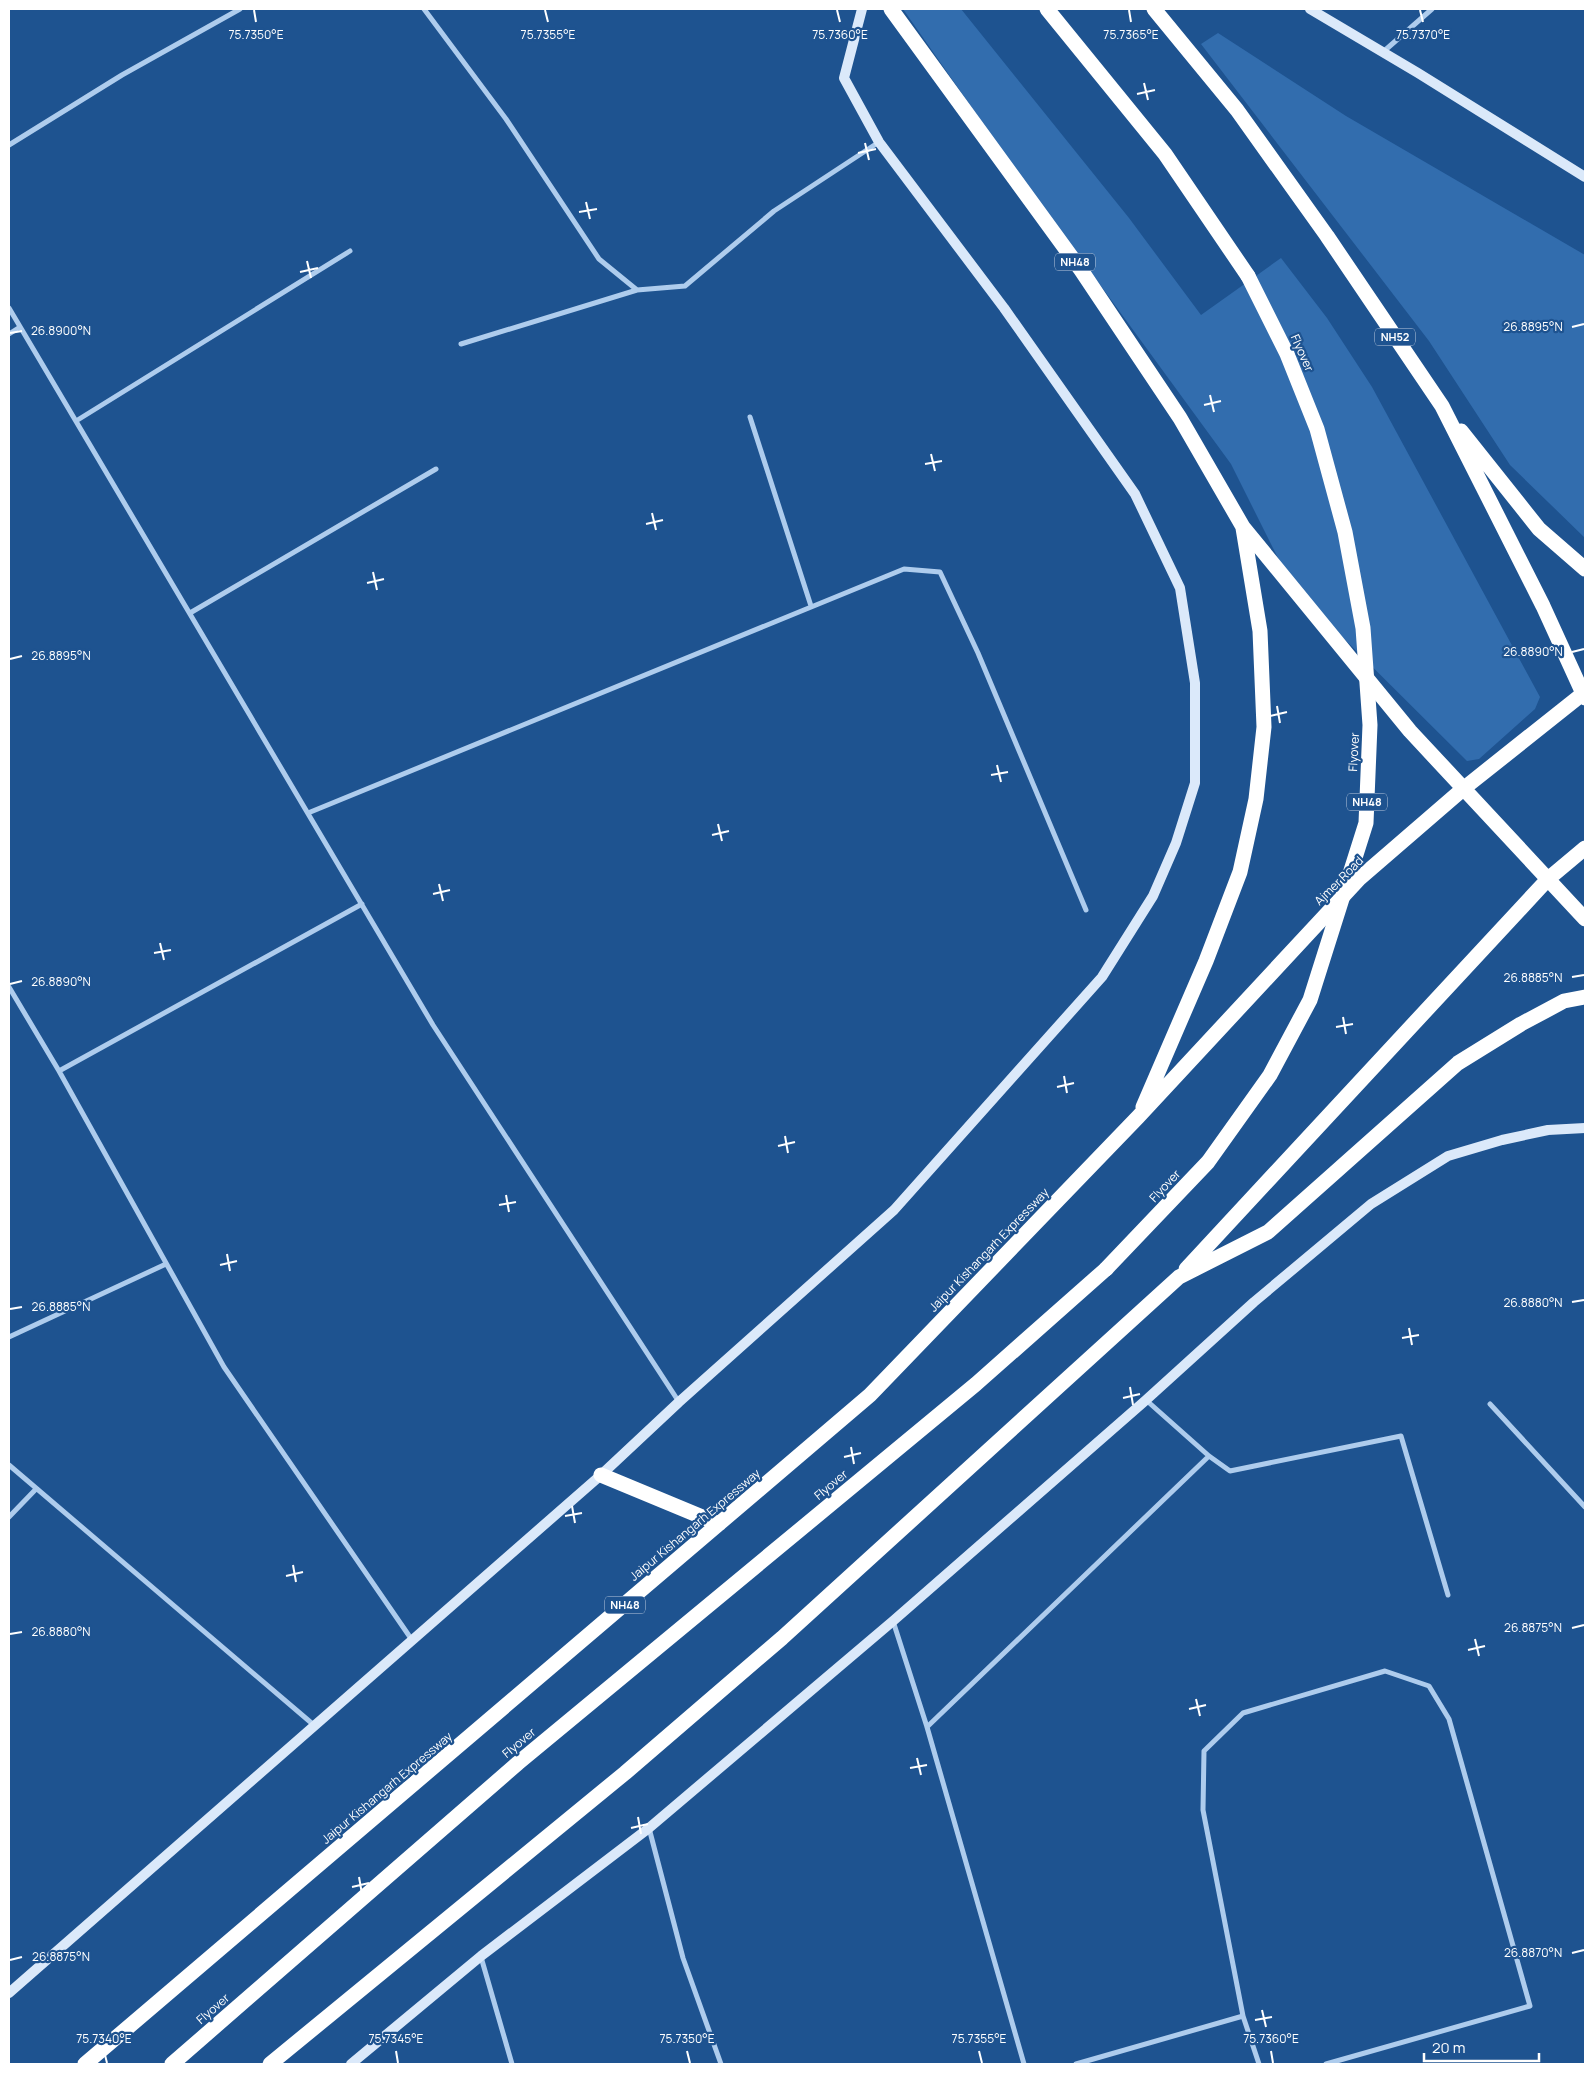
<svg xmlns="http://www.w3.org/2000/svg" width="1594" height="2073" font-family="Manrope,sans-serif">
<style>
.green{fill:#326dae}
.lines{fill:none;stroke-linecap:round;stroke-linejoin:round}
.street{stroke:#aecced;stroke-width:5}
.secondary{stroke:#dbe9fa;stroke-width:10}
.highway{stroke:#fff;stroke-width:15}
.highway-bridge{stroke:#fff;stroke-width:15}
.ticks{fill:none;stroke:#fff;stroke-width:2}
.labels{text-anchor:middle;stroke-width:4.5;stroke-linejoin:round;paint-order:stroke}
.shield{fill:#1e5390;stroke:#bccbde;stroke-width:1}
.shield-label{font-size:11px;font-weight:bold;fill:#fff}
.street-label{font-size:12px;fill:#fff;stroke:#1e5390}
.ticks-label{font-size:12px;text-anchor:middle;fill:#fff;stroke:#1e5390;stroke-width:4.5;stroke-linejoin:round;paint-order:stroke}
</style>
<rect width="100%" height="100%" fill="#1e5390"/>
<!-- green -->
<path class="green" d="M903,9h58l168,209 72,97 80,-57 46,60 45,69 168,310 -5,12 -56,50 -12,2 -174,-173 -62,-124 -233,-319z
M1218,33l128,83 239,139v283l-75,-73 -81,-124 -228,-297z"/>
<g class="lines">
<!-- street -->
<path class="street" d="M424,9l82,110 93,140 38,31 48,-4 89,-75 105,-69
M1383,52l49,-43
M9,145l113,-70 118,-66
M9,308l424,717 246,377
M9,334l11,-7
M461,344l176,-54
M750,417l61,189
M76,421l274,-170
M190,613l246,-144
M308,813l596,-244 36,3 38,81 108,257
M9,987l50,84 165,296 188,273
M59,1071l303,-167
M9,1337l157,-73
M1146,1400l63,56 21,15 171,-35 47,159
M1490,1404l95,103
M9,1465l306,261
M9,1517l27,-28
M893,1621l34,106 97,337
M927,1727l282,-271
M649,1828l34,130 38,106
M481,1957l31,107
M1076,2064l167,-48
M1259,2064l-16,-48 -40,-206 1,-59 39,-38 142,-42 44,15 20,33 81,287 -204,58"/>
<!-- secondary -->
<path class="secondary" d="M1310,9l108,64 167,104
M9,1993l592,-518 78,-73 215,-192 208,-233 51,-81 23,-53 19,-60v-100l-15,-95 -45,-94 -131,-186 -125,-166 -35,-64 18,-69
M351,2064l130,-108 168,-128 244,-207 253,-221 108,-98 117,-98 77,-48 54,-16 46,-10 37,-2"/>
<!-- highway -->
<path class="highway" d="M891,9l190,261 99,148 63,109 167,204 175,188
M1047,9l118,145 83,122
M1154,9l83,101 90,126 115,170 101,200 42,92
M1461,431l78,98 46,40
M1143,1107l63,-146 34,-89 16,-73 8,-72 -4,-96 -17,-103
M1186,1269l362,-390 37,-31
M601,1475l118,49
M85,2064l785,-669 268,-278 222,-239 103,-89 122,-97
M172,2064l346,-301 458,-379 130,-115
M270,2064l355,-291 157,-135 397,-361 89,-45 190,-169 63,-39 43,-23 21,-4"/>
<!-- highway-bridge -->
<path class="highway-bridge" d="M1106,1269l102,-107 62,-87 40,-75 56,-177 4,-98 -7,-97 -18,-96 -28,-103 -30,-75 -39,-78"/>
</g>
<!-- ticks -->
<path class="ticks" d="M254,10l2,12M545,10l3,12M837,10l3,12M1129,10l2,12M1420,10l3,12M1144,83l4,17M1137,94l18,-4M865,143l4,17M858,153l18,-4M586,202l4,17M579,212l18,-3M307,261l4,17M300,272l18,-4M1572,327l12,-3M10,333l12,-2M1210,395l4,17M1204,405l17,-4M931,454l4,17M925,464l17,-3M652,513l4,17M646,524l17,-4M373,572l4,18M367,583l17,-4M1572,652l12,-3M10,659l12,-3M1277,706l3,17M1270,716l17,-4M997,765l4,17M991,775l17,-3M718,824l4,17M712,835l17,-4M439,884l4,17M433,894l17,-4M160,943l4,17M154,953l17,-3M1572,977l12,-2M10,984l12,-3M1343,1017l3,17M1336,1027l17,-3M1064,1076l3,17M1057,1087l17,-4M785,1136l3,17M778,1146l17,-4M506,1195l3,17M499,1205l17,-3M227,1254l3,17M220,1265l17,-4M1572,1302l12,-2M10,1309l12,-2M1409,1328l3,17M1402,1338l17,-3M1130,1387l3,18M1123,1398l17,-4M851,1447l3,17M844,1457l17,-4M572,1506l3,17M565,1516l17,-3M293,1565l3,17M286,1576l17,-4M1572,1628l12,-3M10,1634l12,-2M1475,1639l4,17M1468,1650l17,-4M1196,1699l4,17M1189,1709l17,-4M917,1758l4,17M910,1768l17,-3M638,1817l3,17M631,1828l17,-4M359,1877l3,17M352,1887l17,-4M1572,1953l12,-3M10,1960l12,-3M1262,2010l4,17M1255,2020l17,-3M104,2051l3,12M396,2051l2,12M687,2051l3,12M979,2051l3,12M1271,2051l2,12"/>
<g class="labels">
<!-- shield labels -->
<g class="shield">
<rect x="1055" y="253.5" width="40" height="17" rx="4"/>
<rect x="1375" y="328.5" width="40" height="17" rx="4"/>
<rect x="1347" y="793.5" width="40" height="17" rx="4"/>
<rect x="605" y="1596.5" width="40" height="17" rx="4"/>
</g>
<g class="shield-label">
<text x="1075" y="266">NH48</text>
<text x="1395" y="341">NH52</text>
<text x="1367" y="806">NH48</text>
<text x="625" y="1609">NH48</text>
</g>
<!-- street labels -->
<g class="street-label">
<text transform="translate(1302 353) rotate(66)" y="4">Flyover</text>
<text transform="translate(1354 752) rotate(-87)" y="4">Flyover</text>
<text transform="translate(1339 881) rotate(-45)" y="4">Ajmer Road</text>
<text transform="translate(1165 1186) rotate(-47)" y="4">Flyover</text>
<text transform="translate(989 1250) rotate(-46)" y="4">Jaipur Kishangarh Expressway</text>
<text transform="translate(831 1485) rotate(-40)" y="4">Flyover</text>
<text transform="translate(695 1525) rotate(-40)" y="4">Jaipur Kishangarh Expressway</text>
<text transform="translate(519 1743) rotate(-40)" y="4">Flyover</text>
<text transform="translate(387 1788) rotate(-40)" y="4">Jaipur Kishangarh Expressway</text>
<text transform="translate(213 2009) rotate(-41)" y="4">Flyover</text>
</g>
</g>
<g class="ticks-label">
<text x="256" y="39">75.7350°E</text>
<text x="548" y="39">75.7355°E</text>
<text x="840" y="39">75.7360°E</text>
<text x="1131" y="39">75.7365°E</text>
<text x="1423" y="39">75.7370°E</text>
<text x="1533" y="331">26.8895°N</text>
<text x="61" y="335">26.8900°N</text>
<text x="1533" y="656">26.8890°N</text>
<text x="61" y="660">26.8895°N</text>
<text x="1533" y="982">26.8885°N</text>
<text x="61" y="986">26.8890°N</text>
<text x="1533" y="1307">26.8880°N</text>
<text x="61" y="1311">26.8885°N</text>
<text x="1533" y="1632">26.8875°N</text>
<text x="61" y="1636">26.8880°N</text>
<text x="1533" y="1957">26.8870°N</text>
<text x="61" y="1961">26.8875°N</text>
<text x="104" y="2043">75.7340°E</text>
<text x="396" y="2043">75.7345°E</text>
<text x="687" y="2043">75.7350°E</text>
<text x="979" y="2043">75.7355°E</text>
<text x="1271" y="2043">75.7360°E</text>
</g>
<!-- border -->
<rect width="1594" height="2073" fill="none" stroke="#ffffff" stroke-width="20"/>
<!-- scale -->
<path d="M1424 2053v8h115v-8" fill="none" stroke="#ffffff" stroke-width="2.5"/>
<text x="1432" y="2053" font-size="15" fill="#ffffff" stroke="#1e5390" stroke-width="4" paint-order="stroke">20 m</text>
</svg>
